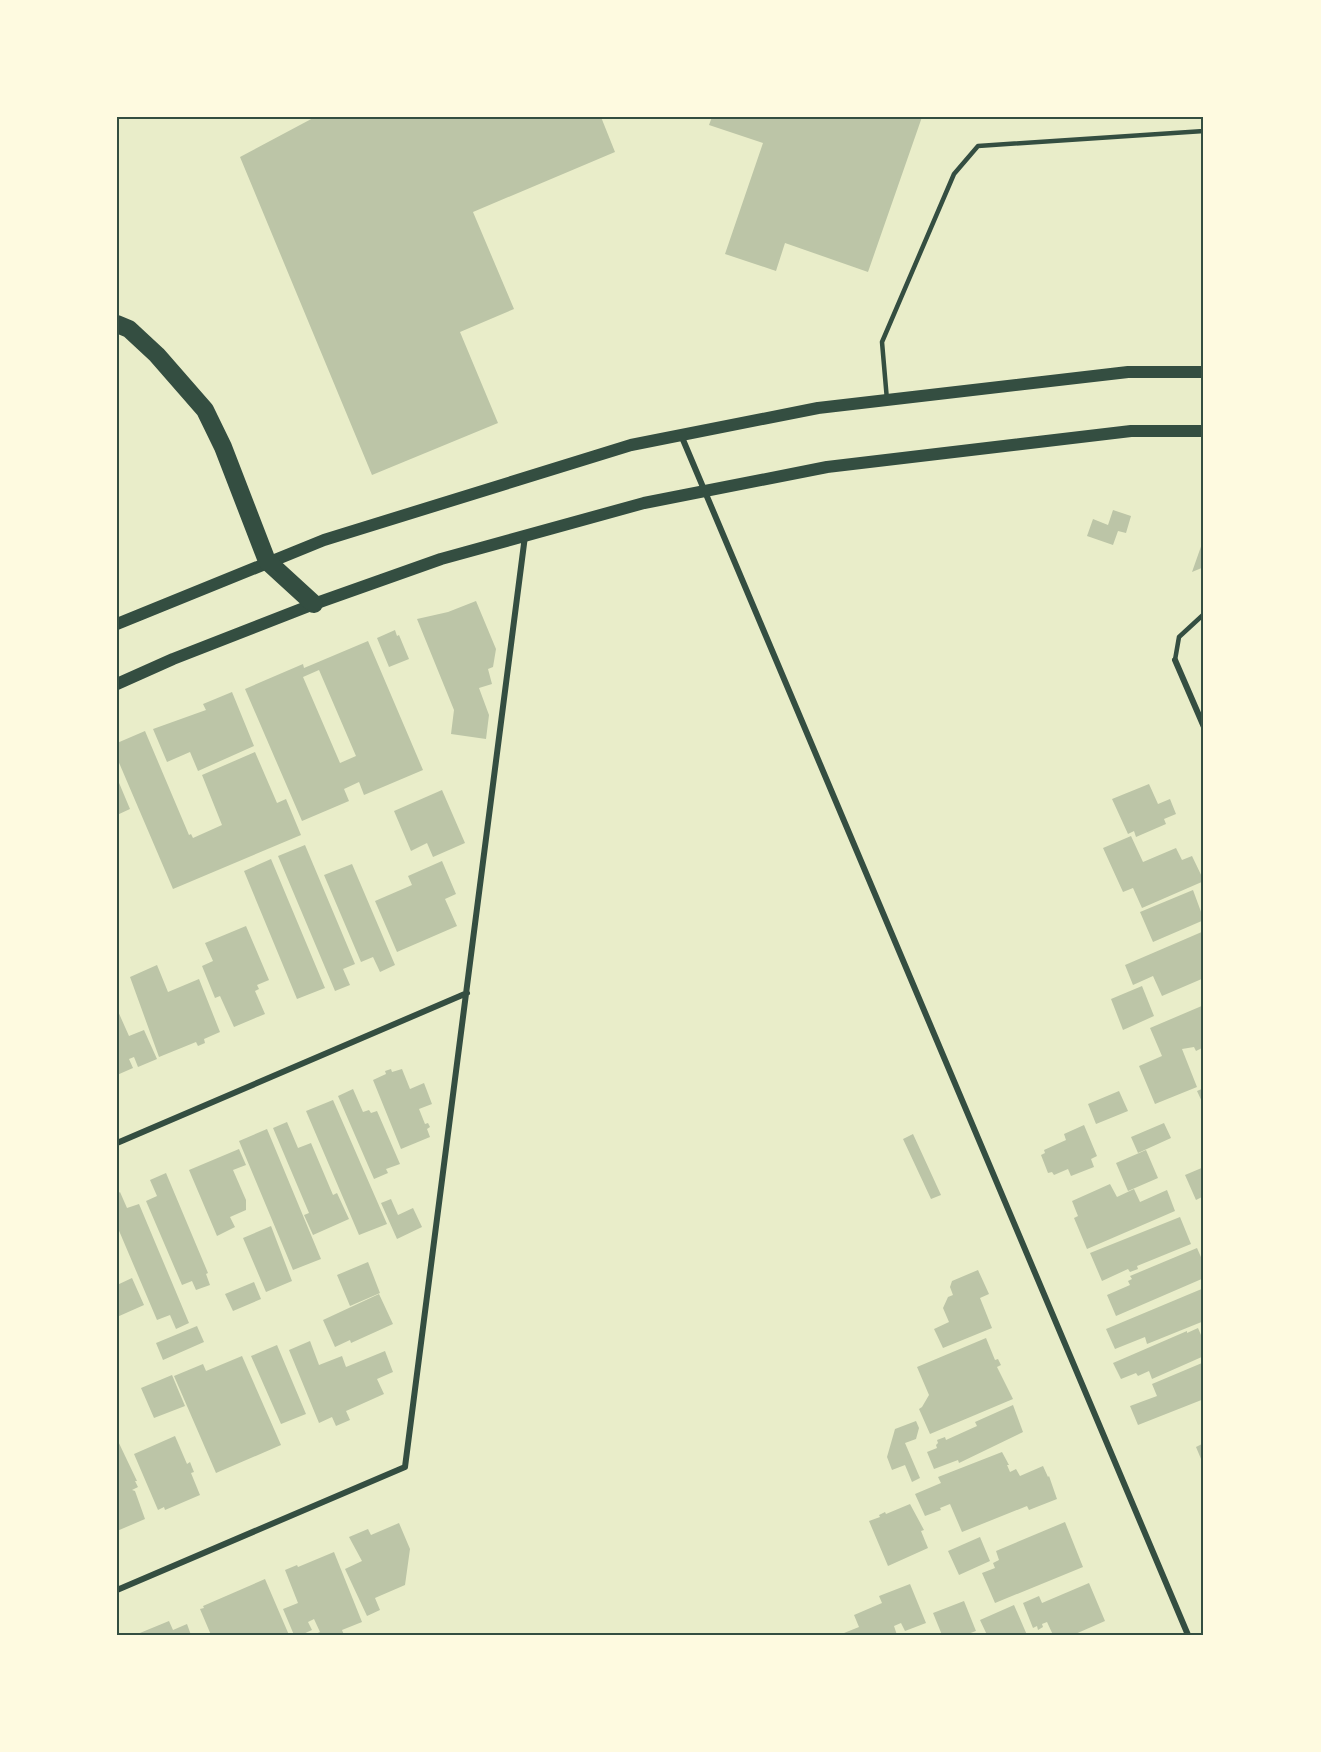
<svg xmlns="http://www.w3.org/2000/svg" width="1321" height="1752" font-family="'Public Sans',sans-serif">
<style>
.building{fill:#bcc5a7;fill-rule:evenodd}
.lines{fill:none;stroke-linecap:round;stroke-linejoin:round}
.service{stroke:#344e41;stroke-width:4.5}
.minor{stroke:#344e41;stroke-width:6}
.secondary{stroke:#344e41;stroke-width:12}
.motorway{stroke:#344e41;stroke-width:18}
.neatline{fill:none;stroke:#344e41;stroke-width:2}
</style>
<rect width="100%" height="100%" fill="#e9edc9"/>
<!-- building -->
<path class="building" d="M315,117h286l14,35 -142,60 41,97 -54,23 38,91 -126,52 -132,-318z
M712,117h210l-54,155 -83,-29 -9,28 -51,-17 38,-111 -54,-18z
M1113,510l18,6 -5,17 -8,-2 -5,14 -26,-9 6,-17 15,6z
M1204,538v29l-12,5z
M476,601l20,48 -3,18 -5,2 4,15 -13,4 10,27 -3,24 -35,-5 3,-24 -37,-91 31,-7z
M395,630l2,6 2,-1 10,24 -20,8 -12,-29z
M368,641l55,129 -59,25 -5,-13 -15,7 5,12 -47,20 -57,-132 58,-25 1,4zM319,670l37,86 -16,7 -37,-86z
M232,692l22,54 -56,25 -8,-19 -23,10 -14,-33 53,-19 -3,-6z
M145,731l44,104 2,-1 2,4 29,-13 -20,-50 53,-23 22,51 9,-4 15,36 -128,54 -56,-131v-15z
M117,778l13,31 -13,6z
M1149,784l9,20 12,-5 6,15 -12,5 2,5 -30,13 -2,-6 -6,3 -16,-35z
M442,790l23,53 -32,14 -6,-14 -16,8 -17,-40z
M1131,836l12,26 33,-14 6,12 10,-4 12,25 -62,27 -9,-20 -10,4 -20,-44z
M305,845l50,119 -12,5 7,16 -15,6 -57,-135z
M271,859l54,129 -28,11 -53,-128z
M442,861l14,33 -11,5 12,27 -60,26 -22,-51 37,-16 -4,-9z
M352,864l43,101 -15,7 -7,-15 -12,5 -37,-87z
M1193,890l11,30 -51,22 -13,-30z
M246,926l23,54 -12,5 2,4 -4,2 10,23 -31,13 -14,-31 -5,2 -13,-32 11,-5 -8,-18z
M1204,931v47l-42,18 -9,-20 -20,9 -8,-20z
M157,965l11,27 31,-13 21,53 -16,7 1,4 -7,3 -2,-4 -37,15 -29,-80z
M1142,986l12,30 -31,14 -12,-31z
M1204,1005v42l-8,4 -2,-4 -12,2 15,38 -42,17 -16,-38 23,-10 -12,-28z
M117,1009l12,27 15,-6 13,29 -19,8 -4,-10 -5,2 4,9 -16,7z
M391,1069l1,3 10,-3 8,20 14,-6 8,21 -13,5 6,15 3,-1 2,4 -3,2 3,8 -29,12 -28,-69 13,-6 -1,-3z
M1204,1088v18l-7,-15z
M353,1089l10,23 6,-2 2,3 6,-2 23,53 -14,5 2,4 -14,6 -36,-83z
M1119,1091l9,20 -32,13 -8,-20z
M333,1100l54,124 -28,11 -53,-124z
M287,1122l11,26 13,-5 22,52 4,-2 12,26 -36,16 -9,-20 5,-2 -36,-85z
M1164,1123l7,15 -33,15 -7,-16z
M1084,1125l13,31 -6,3 3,8 -23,9 -3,-7 -14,6 -2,-3 -4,1 -7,-18 4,-2 -1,-3 22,-10 -2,-6z
M267,1129l54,130 -28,11 -54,-129z
M913,1134l28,61 -10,4 -28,-60z
M239,1149l7,16 -13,5 13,30v10l-16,7 5,10 -18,9 -28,-66z
M1146,1150l12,28 -30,13 -12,-28z
M1204,1167v29l-8,4 -11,-25z
M166,1173l42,100 -2,1 4,11 -14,5 -4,-9 -10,4 -36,-84 11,-5 -7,-16z
M1110,1184l7,13 17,-8 6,13 27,-12 8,21 -88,38 -13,-31 4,-2 -6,-15z
M120,1192l7,16 12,-4 50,119 -13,6 -6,-14 -13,5 -40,-94v-32z
M391,1199l7,16 15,-7 9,19 -25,12 -16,-36z
M1180,1217l11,27 -54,22 1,3 -8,3 -2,-3 -26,12 -12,-28z
M271,1226l21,55 -26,11 -23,-54z
M1197,1248l7,16v14l-88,38 -9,-21 23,-10 -2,-4 4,-2 -2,-3z
M368,1262l12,31 -30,13 -13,-31z
M978,1270l11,24 -9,4 12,30 -49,20 -9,-19 15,-7 -6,-14 5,-11 5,-2 -3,-8 2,-6z
M132,1278l12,27 -27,12v-32z
M254,1282l7,17 -28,12 -8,-17z
M1204,1288v33l-57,23 -2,-7 -30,12 -9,-20z
M379,1294l14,30 -42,19 -1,-3 -15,7 -12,-27z
M197,1326l7,16 -41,18 -7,-17z
M1198,1328l6,14v14l-52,23 -3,-8 -11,5 -2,-3 -15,6 -8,-16 74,-32v2z
M986,1338l9,22 3,-1 3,6 -4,2 16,32 -83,35 -11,-25 3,-2 7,-12 -12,-28z
M310,1341l9,24 23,-9 4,11 39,-16 8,21 -16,7 7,15 -38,17 4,9 -14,6 -4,-9 -13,6 -30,-73z
M277,1345l29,69 -25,10 -30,-68z
M242,1356l39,89 -65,28 -42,-97 29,-12 3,7z
M1202,1363l2,2v34l-66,26 -8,-19 27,-10 -5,-12z
M172,1375l13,31 -31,12 -13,-30z
M1013,1405l10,27 -64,31 -1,-3 -24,9 -7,-17 10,-4 -1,-3 2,-2 -1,-3 8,-3 1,3 31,-14 -2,-4z
M916,1421l3,7 -3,11 -11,4 15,35 -8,4 -7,-17 -13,5 -5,-13 8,-28z
M175,1436l12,28 3,-2 4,10 -3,1 9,22 -35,15 -1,-3 -6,3 -24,-56z
M117,1439l20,42h-2l3,6 -6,3 3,1 10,28 -28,12z
M1204,1443v23l-8,-19z
M1002,1452l7,13h-2l3,7 6,-3 4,7 23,-10 5,11 1,-1 8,23 -28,11 -2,-4 -65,26 -12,-28 -10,4 1,2 -16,6 -10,-22 26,-11 -3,-6z
M910,1504l14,26 -3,1 7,17 -40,18 -19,-45 11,-4 -1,-2 6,-3 1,2z
M1065,1522l18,45 -88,36 -13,-30 13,-5 -2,-5 6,-3 -3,-9z
M399,1523l11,26 -5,36 -30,13 5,12 -13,6 -22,-47 17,-8 -13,-24 19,-8 3,6z
M980,1537l10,24 -31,14 -11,-24z
M334,1552l28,70 -20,8 2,5h-31l7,-3 -6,-13 -6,3 4,8 -11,5h-7l-11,-26 15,-6 -13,-33 12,-5 1,2z
M265,1579l24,56h-78l-11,-26 4,-1 -1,-2z
M1089,1583l16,38 -32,14h-20l-6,-13 -5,2 1,3 -5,3 -1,-4 -4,2 -10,-25 16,-7 3,7z
M910,1584l16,39 -21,8 -4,-8 -7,3 3,9h-53v-2l15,-6 -5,-12 28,-12 -3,-7z
M964,1601l12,30 -11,4h-23l-9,-22z
M1014,1605l13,30h-40l-7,-15z
M169,1621l4,9 14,-6 4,11h-56z"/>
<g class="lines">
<!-- service -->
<path class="service" d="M887,400l-5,-58 72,-168 24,-28 226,-15
M1175,660l4,-23 25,-23"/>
<!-- minor -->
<path class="minor" d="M681,435l507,1200
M1175,660l29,67
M117,1143l350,-150
M117,1590l288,-123 120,-931"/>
<!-- secondary -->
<path class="secondary" d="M117,624l207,-84 307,-95 187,-37 310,-36h76
M117,684l56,-25 141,-55 127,-45 203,-56 183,-36 304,-36h73"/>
<!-- motorway -->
<path class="motorway" d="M117,324l12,5 28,26 48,55 18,37 44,114 47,43"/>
</g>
<!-- border -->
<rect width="1321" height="1752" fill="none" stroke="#fefae0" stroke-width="237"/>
<rect x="118" y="118" width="1084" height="1516" class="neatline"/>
</svg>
